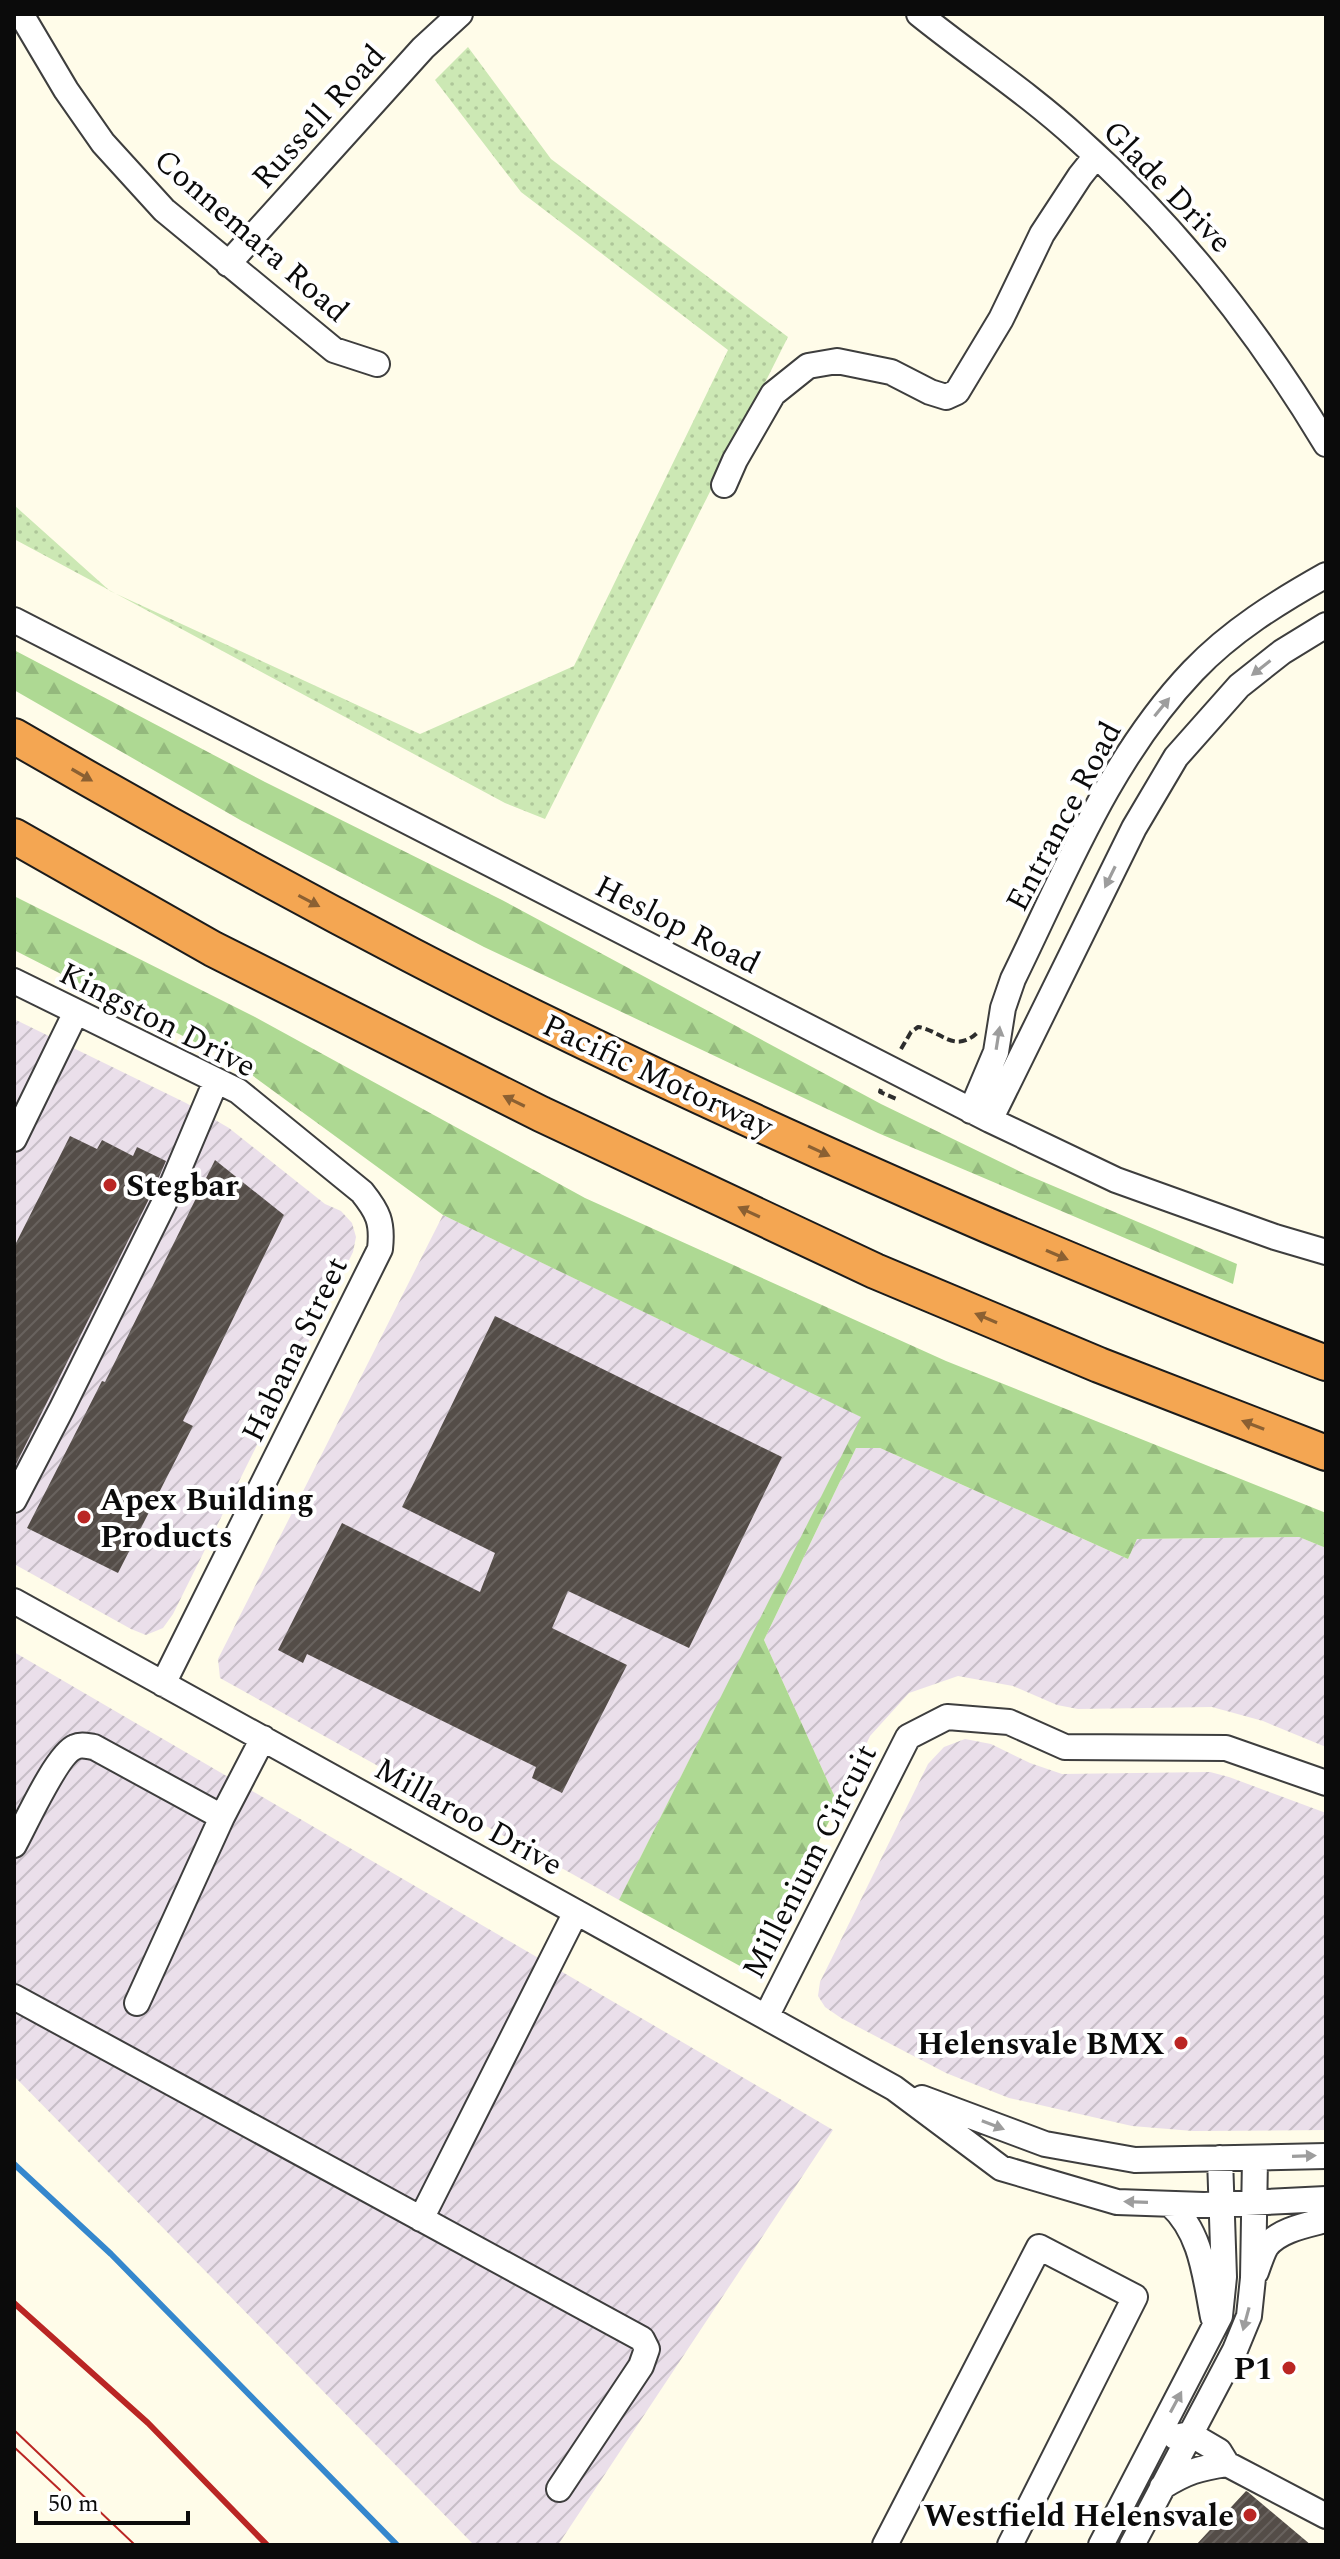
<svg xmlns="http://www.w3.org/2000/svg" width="1340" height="2559" font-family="Spectral,serif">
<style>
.industrial{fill:url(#industrial-furrows)}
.grass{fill:url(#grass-dots)}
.forest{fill:url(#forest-firs)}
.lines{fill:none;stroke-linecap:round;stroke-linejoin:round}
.stream{stroke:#3587cd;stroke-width:6}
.building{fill:url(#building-hatch)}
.minor-casing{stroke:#3e3e3e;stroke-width:28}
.highway-casing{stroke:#1c1c1c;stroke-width:38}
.path{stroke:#2d2d2d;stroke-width:4;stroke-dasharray:8 4;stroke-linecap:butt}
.minor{stroke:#fff;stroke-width:24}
.highway{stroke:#f4a652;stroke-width:34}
.tram{stroke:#ba2624;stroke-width:2}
.rail{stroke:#ba2624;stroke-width:6}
.oneway{fill:#9d9d9d}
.oneway2{fill:#8b6032}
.poi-dot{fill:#ba2624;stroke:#fff;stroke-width:3}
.labels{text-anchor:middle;stroke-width:8;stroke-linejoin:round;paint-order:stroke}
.street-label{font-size:32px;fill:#0b0b0b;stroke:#fff}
.poi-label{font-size:32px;font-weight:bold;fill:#0b0b0b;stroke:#fff;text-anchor:end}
</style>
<defs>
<pattern id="industrial-furrows" width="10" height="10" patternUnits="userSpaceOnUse" patternTransform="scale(2)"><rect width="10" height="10" fill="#eadfea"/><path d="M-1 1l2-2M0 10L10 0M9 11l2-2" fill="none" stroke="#c7bec7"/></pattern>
<pattern id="grass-dots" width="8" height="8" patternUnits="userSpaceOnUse" patternTransform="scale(2)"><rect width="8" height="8" fill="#cce8b4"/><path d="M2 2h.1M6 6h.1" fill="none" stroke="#aec699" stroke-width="1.8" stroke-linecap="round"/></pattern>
<pattern id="forest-firs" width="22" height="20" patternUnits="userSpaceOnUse" patternTransform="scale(2)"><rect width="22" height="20" fill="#aed993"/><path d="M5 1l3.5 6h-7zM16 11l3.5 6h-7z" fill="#94b97d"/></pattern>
<pattern id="building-hatch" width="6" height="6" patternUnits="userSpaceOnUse" patternTransform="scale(2)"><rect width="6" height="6" fill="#544d48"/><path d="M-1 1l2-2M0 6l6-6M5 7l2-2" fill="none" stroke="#68625e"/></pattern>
</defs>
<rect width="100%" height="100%" fill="#fffce9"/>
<!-- industrial -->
<path class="industrial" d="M14,1019l172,84 43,25 96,76 16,7 11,12 4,14 -3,15 -180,362 -10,14 -17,7 -15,-6 -117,-65z
M443,1215l419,202 -243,483 -399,-222 -2,-19z
M856,1448h24l248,111 9,-20 162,-2 27,11v199l-63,-26 -51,-14 -134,2 -21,-4 -44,-19 -55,-10 -49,17 -39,43 -32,68 -74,-164z
M14,1652l819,478 -275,415h-84l-460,-469z
M965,1739l26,5 39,19 32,11 148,-2 19,5 97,36v317l-133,1 -61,-5 -123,-28 -63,-25 -105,-55 -16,-11 -7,-11 2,-14 108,-218 16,-17z"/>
<!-- grass -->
<path class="grass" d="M468,47l83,112 237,178 -243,482 -40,-16 -491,-264v-34l96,86 310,143 154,-68 154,-316 -207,-158 -86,-112z"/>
<!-- forest -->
<path class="forest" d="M14,650l251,132 237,118 379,204 144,70 212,90 -4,20 -355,-151 -394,-186 -242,-126 -228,-131z
M14,896l241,121 330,181 361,163 380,152v35l-27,-11 -162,2 -9,20 -248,-111h-24l-92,192 74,164 -80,156 -18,6 -121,-66 242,-483 -418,-202 -209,-153 -220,-112z"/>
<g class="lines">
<!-- stream -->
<path class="stream" d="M14,2164l97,90 286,291"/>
</g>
<!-- building -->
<path class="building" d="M70,1136l27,13 5,-9 31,16 4,-9 29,14 -14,32 -138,275v-221z
M215,1160l69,55 -101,206 10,5 -75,147 -91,-45 75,-147 3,1z
M495,1316l287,141 -93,191 -121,-57 -16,37 75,37 -65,128 -30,-15 4,-11 -229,-113 -4,9 -25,-13 64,-127 138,69 15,-39 -93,-46z
M1246,2491l2,1 63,53h-115z"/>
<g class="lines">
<defs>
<path id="minor" d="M21,14l45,76 37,53 61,67 170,140 43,14
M919,14c52,42 109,79 158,124 99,88 181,193 249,306
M228,264l195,-216 37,-34
M724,485l11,-25 38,-66 35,-28 29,-5 54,11 39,20 16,5 11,-5 44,-73 41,-85 38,-58 16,-20
M14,620l976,500 126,60 159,57 51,15
M14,981l224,110 124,101c16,20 21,30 18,57l-217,435
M971,1111l25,-59 7,-44 10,-29c52,-106 97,-221 180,-308 38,-40 85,-69 133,-96
M990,1120l144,-292 42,-71 63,-71 43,-34 44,-27
M14,1139l62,-127
M14,1500l48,-92 104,-209 50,-118
M14,1601l880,487 107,80 116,34 87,3 122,-6
M14,1845c11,-20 43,-91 61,-98 6,-3 12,-1 19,0l128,70
M14,1997l628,342 5,10 -6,17 -82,123
M137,2003l85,-186 41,-79
M766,2017l142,-280 39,-20 62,5 56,25 161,1 100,35
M922,2098l123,46 90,16 191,-4
M1170,2204c32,29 35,73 43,113
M421,2219l155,-307
M1256,2272c3,-8 6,-18 10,-25 12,-17 41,-22 60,-27
M1175,2437l15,-3 29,17 8,13 99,52
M1162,2487c24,-15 37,-19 65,-23
M885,2545l154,-298 96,50 -125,248
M1101,2545l119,-229 4,-39 -4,-119
M1132,2545l103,-195 14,-34 4,-38 2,-120"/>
<path id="highway" d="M14,736c131,76 263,149 397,219 188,98 382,186 576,270 113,48 225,95 339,138
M14,836l199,113 328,165 334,157 224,94 227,88"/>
</defs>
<!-- minor casing -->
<use href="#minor" class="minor-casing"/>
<!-- highway casing -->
<use href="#highway" class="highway-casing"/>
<!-- path -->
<path class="path" d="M901,1049l10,-17 7,-5c23,3 36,28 60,5
M881,1089l-1,3 19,8"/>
<!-- minor -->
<use href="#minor" class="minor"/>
<!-- highway -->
<use href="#highway" class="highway"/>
<!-- tram -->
<path class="tram" d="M14,2430l121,115
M14,2447l46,43"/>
<!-- rail -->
<path class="rail" d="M14,2303l134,120 119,122"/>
</g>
<!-- one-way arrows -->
<defs><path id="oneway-solid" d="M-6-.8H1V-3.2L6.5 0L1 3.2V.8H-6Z" transform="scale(2)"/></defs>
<g class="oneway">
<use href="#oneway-solid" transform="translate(1261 668) rotate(142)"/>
<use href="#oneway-solid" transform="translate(1162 707) rotate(-51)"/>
<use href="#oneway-solid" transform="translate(1110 877) rotate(116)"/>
<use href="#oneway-solid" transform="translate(998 1038) rotate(-81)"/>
<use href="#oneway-solid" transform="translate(993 2125) rotate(21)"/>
<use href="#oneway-solid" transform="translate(1304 2156) rotate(-2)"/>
<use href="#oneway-solid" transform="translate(1136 2202) rotate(-178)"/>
<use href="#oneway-solid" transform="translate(1246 2319) rotate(105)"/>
<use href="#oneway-solid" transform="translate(1176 2402) rotate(-62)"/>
</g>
<g class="oneway2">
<use href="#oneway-solid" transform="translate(82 775) rotate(30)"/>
<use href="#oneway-solid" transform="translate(309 901) rotate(28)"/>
<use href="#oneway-solid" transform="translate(514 1101) rotate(-154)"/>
<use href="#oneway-solid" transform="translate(819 1151) rotate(25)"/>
<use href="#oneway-solid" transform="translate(749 1212) rotate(-155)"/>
<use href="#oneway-solid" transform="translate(1057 1255) rotate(23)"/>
<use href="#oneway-solid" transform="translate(986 1318) rotate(-157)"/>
<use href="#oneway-solid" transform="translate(1253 1425) rotate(-159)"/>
</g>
<!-- markers -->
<g class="poi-dot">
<circle cx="110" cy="1185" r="8"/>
<circle cx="84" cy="1517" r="8"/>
<circle cx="1181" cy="2043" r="8"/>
<circle cx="1289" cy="2368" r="8"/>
<circle cx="1250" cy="2515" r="8"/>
</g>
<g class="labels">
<!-- street labels -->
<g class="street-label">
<text transform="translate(318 116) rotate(-48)" y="11">Russell Road</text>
<text transform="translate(1168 186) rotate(46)" y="11">Glade Drive</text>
<text transform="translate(252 235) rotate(41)" y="11">Connemara Road</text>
<text transform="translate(1063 816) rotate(-62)" y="11">Entrance Road</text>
<text transform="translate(678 924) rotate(27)" y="11">Heslop Road</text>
<text transform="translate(158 1019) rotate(27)" y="11">Kingston Drive</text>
<text transform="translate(658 1075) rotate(25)" y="11">Pacific Motorway</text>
<text transform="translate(294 1349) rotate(-64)" y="11">Habana Street</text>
<text transform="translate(469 1816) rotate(29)" y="11">Millaroo Drive</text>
<text transform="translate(809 1861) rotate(-63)" y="11">Millenium Circuit</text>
</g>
<!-- poi labels -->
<g class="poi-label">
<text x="126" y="1196" text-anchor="start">Stegbar</text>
<text x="100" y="1510" text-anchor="start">Apex Building<tspan x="100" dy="37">Products</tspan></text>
<text x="1165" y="2054">Helensvale BMX</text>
<text x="1273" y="2379">P1</text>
<text x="1234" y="2526">Westfield Helensvale</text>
</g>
</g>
<!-- border -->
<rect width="1340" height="2559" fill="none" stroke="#0b0b0b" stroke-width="32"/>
<!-- scale -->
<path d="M36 2511v12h152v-12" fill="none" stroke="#0b0b0b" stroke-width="4"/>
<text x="48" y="2511" font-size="24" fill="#0b0b0b" stroke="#ffffff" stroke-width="6" paint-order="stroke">50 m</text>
</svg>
